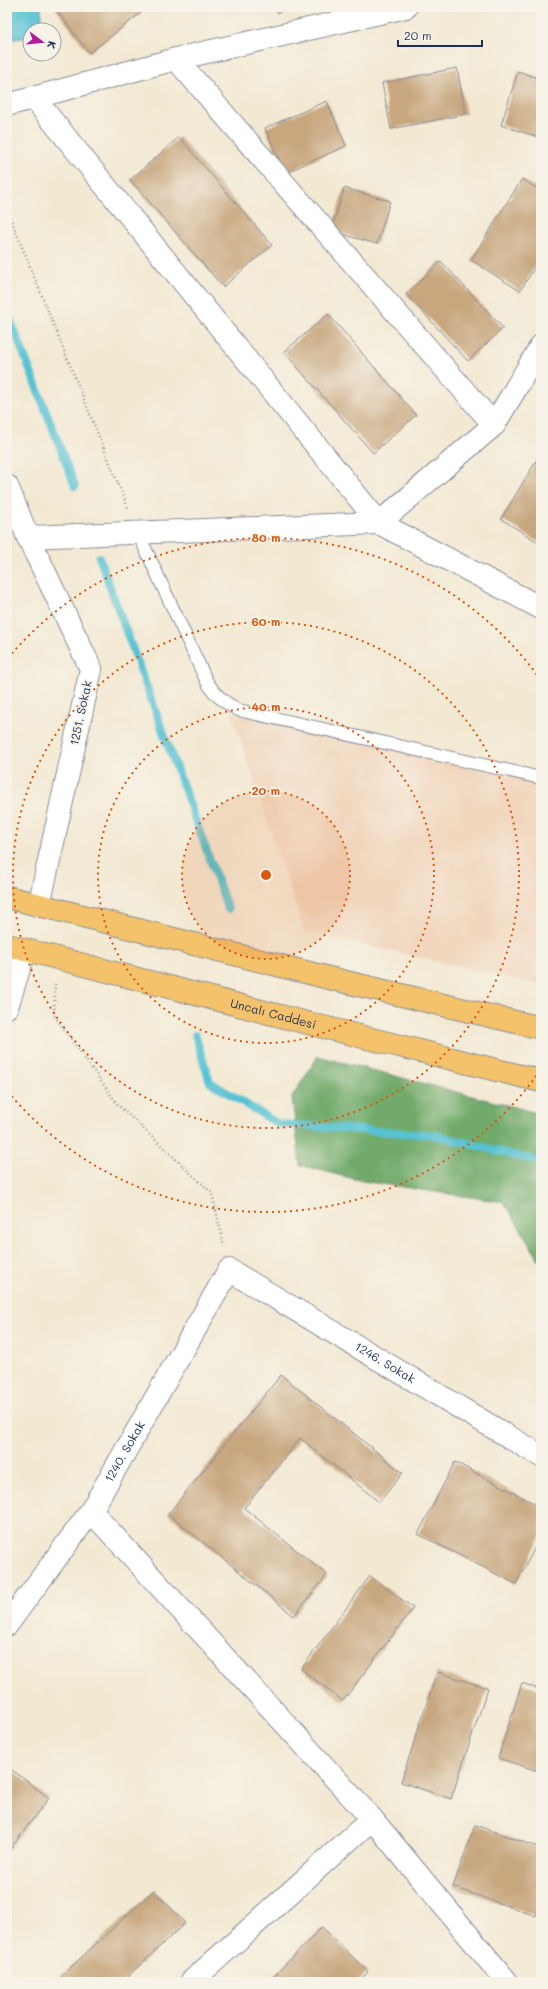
<svg xmlns="http://www.w3.org/2000/svg" width="548" height="1989" font-family="Mali,sans-serif">
<style>
.built{fill:#f1d5bc}
.forest{fill:#71aa6a;stroke:#466c64}
.water{fill:#57c2d3;stroke:#397898}
.lines{fill:none;stroke-linecap:round;stroke-linejoin:round}
.stream{stroke:#57c2d3;stroke-width:8}
.building{fill:#c8a77f}
.service-casing{stroke:#878c98;stroke-width:14}
.minor-casing{stroke:#878c98;stroke-width:24}
.primary-casing{stroke:#878c98;stroke-width:24}
.path{stroke:#878c98;stroke-width:2.5;stroke-dasharray:1 3;stroke-linecap:butt}
.service{stroke:#fff;stroke-width:12}
.minor{stroke:#fff;stroke-width:22}
.primary{stroke:#f4c26a;stroke-width:22}
.ring{fill:none;stroke:#de5710;stroke-width:2;stroke-dasharray:2 4}
.labels{text-anchor:middle;stroke-width:3.5;stroke-linejoin:round;paint-order:stroke}
.street-label{font-size:12px;fill:#1b2f5e;stroke:#f7f3e8}
.centre{fill:#de5710;stroke:#f7f3e8;stroke-width:2}
.ring-label{font-size:12px;text-anchor:middle;font-weight:bold;fill:#de5710;stroke:#f7f3e8;stroke-width:3.5;stroke-linejoin:round;paint-order:stroke}
</style>
<rect width="100%" height="100%" fill="#f7f3e8"/>
<filter id="ink" filterUnits="userSpaceOnUse"><feTurbulence type="fractalNoise" baseFrequency=".025" numOctaves="2"/><feDisplacementMap in="SourceGraphic" scale="8" xChannelSelector="R" yChannelSelector="G"/><feConvolveMatrix kernelMatrix="1 2 1 2 8 2 1 2 1" color-interpolation-filters="sRGB"/></filter>
<filter id="wash" filterUnits="userSpaceOnUse"><feTurbulence type="fractalNoise" baseFrequency=".012" numOctaves="4" result="noise"/><feDisplacementMap in="SourceGraphic" scale="16" xChannelSelector="R" yChannelSelector="G"/><feGaussianBlur stdDeviation="0.9" result="paint"/><feColorMatrix in="noise" values="0 0 0 0 0 0 0 0 0 0 0 0 0 0 0 0 0 1.4 0 .05"/><feComposite in="paint" operator="in"/></filter>
<g filter="url(#wash)">
<rect width="100%" height="100%" fill="#f3e9d3"/>
<!-- built -->
<path class="built" d="M231,712l310,71v202l-237,-54z"/>
<!-- forest -->
<path class="forest" d="M318,1056l223,58v149l-37,-61 -142,-21 -62,-16 -8,-68z"/>
<!-- water -->
<path class="water" d="M7,7h34l1,23h-12v7l-23,3z"/>
<g class="lines">
<!-- stream -->
<path class="stream" d="M7,311l68,175
M99,557l129,352
M195,1035l15,47 68,42 157,11 106,27"/>
</g>
<g id="blocks">
<!-- building -->
<path class="building" d="M54,7h82l5,6 -52,40z
M274,7h18l-15,6z
M457,68l9,46 -75,15 -9,-46z
M518,71l23,8v59l-40,-13z
M327,101l19,45 -61,27 -20,-45z
M179,137l93,108 -49,42 -93,-107z
M522,179l19,12v66l-21,34 -49,-31z
M344,188l46,13 -13,43 -46,-13z
M441,261l62,67 -35,33 -62,-67z
M328,314l88,101 -43,38 -89,-101z
M541,453v91l-40,-25z
M281,1375l122,98 -24,29 -79,-64 -56,70 83,67 -33,41 -126,-102z
M455,1462l86,45v29l-25,48 -98,-50z
M370,1576l43,32 -70,93 -42,-32z
M437,1672l51,16 -37,111 -50,-17z
M522,1683l19,7v82l-43,-14z
M7,1766l42,32 -42,55z
M475,1825l66,23v55l-5,13 -83,-29z
M154,1890l31,33 -63,59h-67z
M322,1927l46,45 -10,10h-90z"/>
</g>
</g>
<g filter="url(#ink)">
<use href="#blocks" fill-opacity="0" stroke="#878c98" stroke-width="1"/>
<g class="lines">
<defs>
<path id="service" d="M138,533l69,149c8,13 17,20 31,28l303,68"/>
<g id="minor">
<path d="M176,59l318,366"/>
<path d="M33,97l346,426 115,-98 47,-79"/>
<path d="M7,105l169,-46 230,-52"/>
<path d="M7,486l21,51 63,132 -52,237"/>
<path d="M28,537l351,-14 162,85"/>
<path d="M7,1007l18,-57"/>
<path d="M91,1511l281,308 135,163"/>
<path id="s1" d="M7,1625l84,-114 138,-241 312,186"/>
<path d="M191,1982l181,-163"/>
</g>
<g id="primary">
<path d="M7,897l322,81 212,50"/>
<path id="s2" d="M7,945l308,80 226,56"/>
</g>
</defs>
<!-- service casing -->
<use href="#service" class="service-casing"/>
<!-- minor casing -->
<use href="#minor" class="minor-casing"/>
<!-- primary casing -->
<use href="#primary" class="primary-casing"/>
<!-- path -->
<path class="path" d="M7,210l121,298
M55,984l-1,31 64,90 94,88 12,53"/>
<!-- service -->
<use href="#service" class="service"/>
<!-- minor -->
<use href="#minor" class="minor"/>
<!-- primary -->
<use href="#primary" class="primary"/>
</g>
</g>
<!-- distance rings -->
<circle cx="266" cy="875" r="84" fill="#de5710" fill-opacity=".12"/>
<g class="ring">
<circle cx="266" cy="875" r="84"/>
<circle cx="266" cy="875" r="168"/>
<circle cx="266" cy="875" r="253"/>
<path d="M540 1071A337 337 0 0 1 8 1092M8 658A337 337 0 0 1 540 679"/>
</g>
<g class="labels">
<!-- street labels -->
<g class="street-label">
<text transform="translate(81 713) rotate(-78)" y="4">1251. Sokak</text>
<text dy="4" stroke="none"><textPath href="#s2" startOffset="275">Uncalı Caddesi</textPath></text>
<text dy="4" stroke="none"><textPath href="#s1" startOffset="601">1246. Sokak</textPath></text>
<text dy="4" stroke="none"><textPath href="#s1" startOffset="210">1240. Sokak</textPath></text>
</g>
</g>
<circle cx="266" cy="875" r="6" class="centre"/>
<g class="ring-label">
<text x="266" y="542">80 m</text>
<text x="266" y="626">60 m</text>
<text x="266" y="711">40 m</text>
<text x="266" y="795">20 m</text>
</g>
<!-- margin -->
<rect width="548" height="1989" fill="none" stroke="#f7f3e8" stroke-width="24"/>
<!-- north arrow -->
<g transform="translate(42 42) rotate(106)"><circle r="19" fill="#f7f3e8" stroke="#9fa5b1"/>
<path d="M0-3L7 15L0 10L-7 15Z" fill="#b5179e"/>
<text y="-6" font-size="11" font-weight="bold" text-anchor="middle" fill="#1b2f5e">K</text>
</g>
<!-- scale -->
<path d="M398 40v6h84v-6" fill="none" stroke="#1b2f5e" stroke-width="2"/>
<text x="404" y="40" font-size="12" fill="#1b2f5e" stroke="#f7f3e8" stroke-width="3" paint-order="stroke">20 m</text>
</svg>
